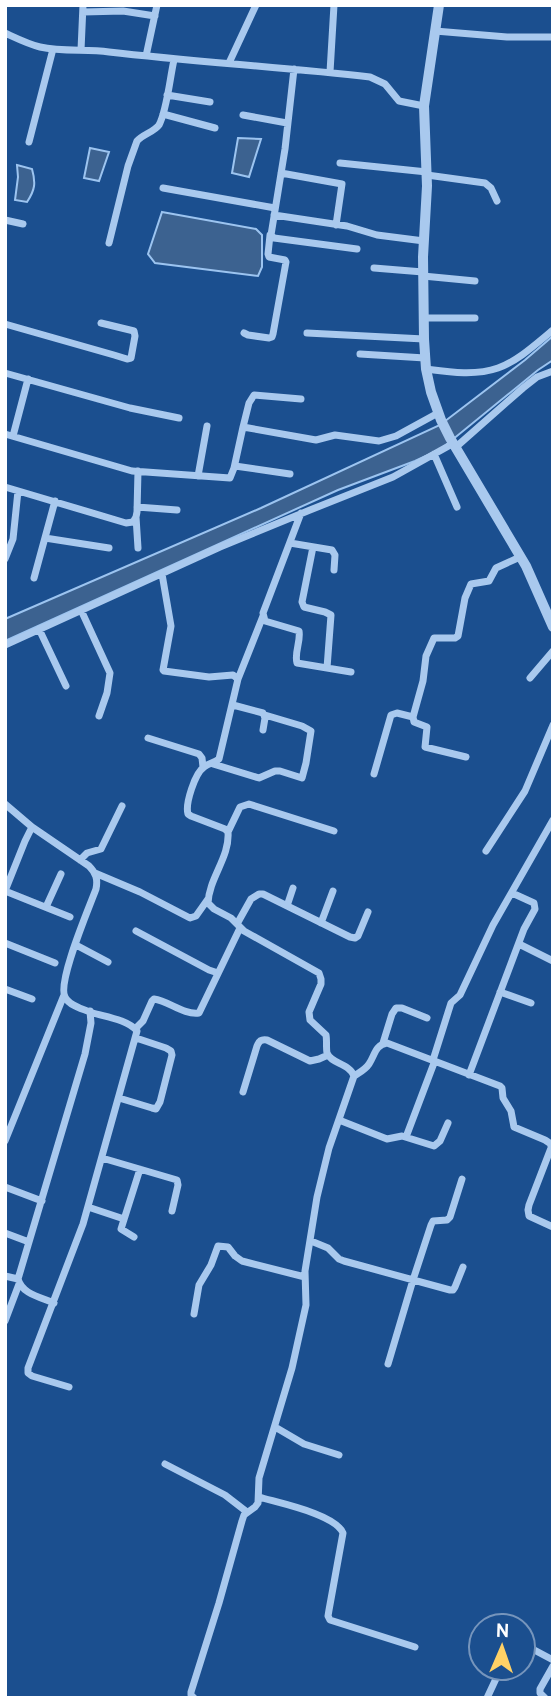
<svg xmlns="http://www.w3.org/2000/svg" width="558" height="1703" font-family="Overpass,sans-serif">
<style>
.water{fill:#3c6290;stroke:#9cc4f0;stroke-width:2}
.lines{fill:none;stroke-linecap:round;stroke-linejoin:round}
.minor{stroke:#a9c9ee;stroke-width:7}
.tertiary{stroke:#a9c9ee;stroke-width:10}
</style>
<rect width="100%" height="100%" fill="#1b4f8f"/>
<!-- water -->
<path class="water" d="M238,138l23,1 -12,38 -17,-4z
M90,148l19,4 -10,29 -15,-3z
M17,165l15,4c4,14 3,21 -5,33l-12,-2 3,-23z
M162,212l94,17 6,6v32l-4,9 -103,-13 -7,-9z
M553,336v24l-15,10 -97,79 -26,12 -77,29 -333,151v-22l256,-111 179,-83 85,-65z"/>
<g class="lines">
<!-- minor -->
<path class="minor" d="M83,12l40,-1 32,5
M435,31l72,6h46
M5,33c11,5 23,11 35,14 22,5 46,2 69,5 87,10 174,15 261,25l15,7 14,17 25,5
M81,50l2,-45
M146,56l11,-51
M229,63l27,-58
M294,69l-9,80 -14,86 3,3 83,11
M330,72l4,-67
M167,95l43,7
M163,114l52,14
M243,115l44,8
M29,142l24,-93
M340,163l87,9
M281,173l61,11 -6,41
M427,175l58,8 6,5 6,13
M163,188l112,20
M274,215l73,11 30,9 47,6
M5,220l18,4
M109,243l19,-77 9,-25c6,-7 17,-9 22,-16 8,-15 11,-48 15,-65
M374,268l49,4
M423,276l52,5
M424,318h51
M5,324l109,31 13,4 4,-1 4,-22 -1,-5 -33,-8
M244,333l4,2 21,3 3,-1 1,-3 13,-72 -1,-2 -16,-3 -1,-3 2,-19
M307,333l117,6
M360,354l65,4
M426,369c23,3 49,7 72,-1 20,-7 39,-25 55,-38
M5,373l125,35 49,10
M243,427l6,-24 5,-8 47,4
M5,434l127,37 98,7 4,-10 9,-41 73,13 19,-5 44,6 17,-5 42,-23
M13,436l15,-57
M456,447l67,-59 14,-11 16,-6
M434,454l23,53
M235,466l55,8
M198,476l9,-50
M5,487l121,36 7,-1 3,-5 1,-5 1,-41
M137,507l40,3
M301,513l-38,100 2,8 34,10c2,10 -5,22 -2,32l54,9
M136,517l2,31
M45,538l64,10
M290,543l42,7 3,5 -1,15
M313,547l-11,55 2,5 21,5 6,3 -4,53
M5,559l8,-20 5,-48
M162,574l9,52 -8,44 1,1 45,6 24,-2 5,4 -19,80c-5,4 -10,4 -15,8 -9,6 -19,37 -16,47l3,2 34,13 3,3c2,25 -19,46 -20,71l6,6 17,9 13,13 75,42 2,6v5l-12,28 1,8 16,15c1,5 0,13 1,18 4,11 22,10 27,23l-25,72 -12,49 -12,74 1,34 -14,63 -33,110 -1,25 -3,4 -11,8 -2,6 -23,82 -28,89v3l3,3
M34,578l21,-77
M81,610l29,63 -3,20 -8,23
M39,629l27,57
M5,645l215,-98 90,-37 83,-33 61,-34
M530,678l23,-27
M238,679l25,-63
M233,705l30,8 2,5 -2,12
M148,738l51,16 3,4 1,9
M466,757l-41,-10 2,-20 -13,-5 -1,-5 10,-36 3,-25 8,-18h21l3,-2 7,-38 6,-14 18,-3 7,-13 24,-11
M213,764l46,14 16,-7h5l22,7 4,-15 5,-32 -9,-5 -37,-11
M374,774l17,-59 6,-2 16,4
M5,804l27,23 57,39c7,7 9,13 7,23 -7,19 -39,93 -31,108 4,9 20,13 28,16 14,4 35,7 44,18l-54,193 -55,144v5l4,3 37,11
M228,832l12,-25 9,-3 85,27
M486,851l39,-60 28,-66
M80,860l7,-7 14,-4 21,-43
M95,873l45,19 50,26 6,-2 12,-17
M5,891l65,26
M5,891l20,-50 7,-14
M287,906l6,-18
M46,907l15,-33
M321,923l12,-32
M237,924l14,-25 8,-5h4l87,43 5,1 3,-2 10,-24
M136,931l73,39 9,3
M5,943l50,20
M519,944l34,17
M76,945l32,17
M5,989l27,10
M500,992l31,11
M136,1028l7,-7 9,-20 2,-2c15,2 29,16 45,14l41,-85
M383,1043l9,-29 4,-6h6l25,10
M469,1075l55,-146 11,-20 -1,-6 -22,-10
M354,1076c6,-4 11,-6 15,-12 6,-9 6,-19 18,-21l113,43 2,2 1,10 8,13 3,16 31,13 6,4v4l-22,57 -1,5 1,6 24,11
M243,1092l14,-46c2,-5 4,-7 10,-6l43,21 9,-2 9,-4
M119,1098l33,10 4,1 4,-7 12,-47 -1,-4 -5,-3 -30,-10
M339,1120l48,19 15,-3 32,10 6,-5 8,-18
M406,1137l28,-74 -1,-3 18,-57 9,-8 33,-70 60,-105
M5,1141l59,-146
M102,1158l75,22 1,5 -6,26
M5,1187l37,14
M88,1207l36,12
M5,1233l24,9
M134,1237l-13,-8 19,-60
M311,1241l17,7 11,11 5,2 106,29h3l2,-3 8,-20
M5,1276l13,3
M54,1303c-14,-6 -32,-9 -36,-24l67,-225 6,-31 -1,-12
M194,1314l5,-29 12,-20 7,-19 10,1 7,9 7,5 63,16
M5,1321l14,-37
M388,1364l25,-84 18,-55 2,-4 14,-1 3,-3 12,-38
M275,1427l29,17 35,11
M165,1464l60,31 22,17
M259,1497c20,6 76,17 84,36l-14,77 -1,6 2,4 85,27
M523,1644l30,16
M487,1698l14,-30
M545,1698l-5,-5v-4l13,-23"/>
<!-- tertiary -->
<path class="tertiary" d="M439,5l-15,101 3,80 -4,71 1,82 2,30 5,23 10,28 9,18 76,128 27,61"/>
</g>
<!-- border -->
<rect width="558" height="1703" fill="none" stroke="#ffffff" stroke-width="14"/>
<!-- north arrow -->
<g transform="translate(502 1647) rotate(2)"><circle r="33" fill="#1b4f8f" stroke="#7695bc" stroke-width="2"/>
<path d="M0-5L12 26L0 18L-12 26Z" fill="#ffd166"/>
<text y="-10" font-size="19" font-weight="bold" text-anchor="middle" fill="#ffffff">N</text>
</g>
</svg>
